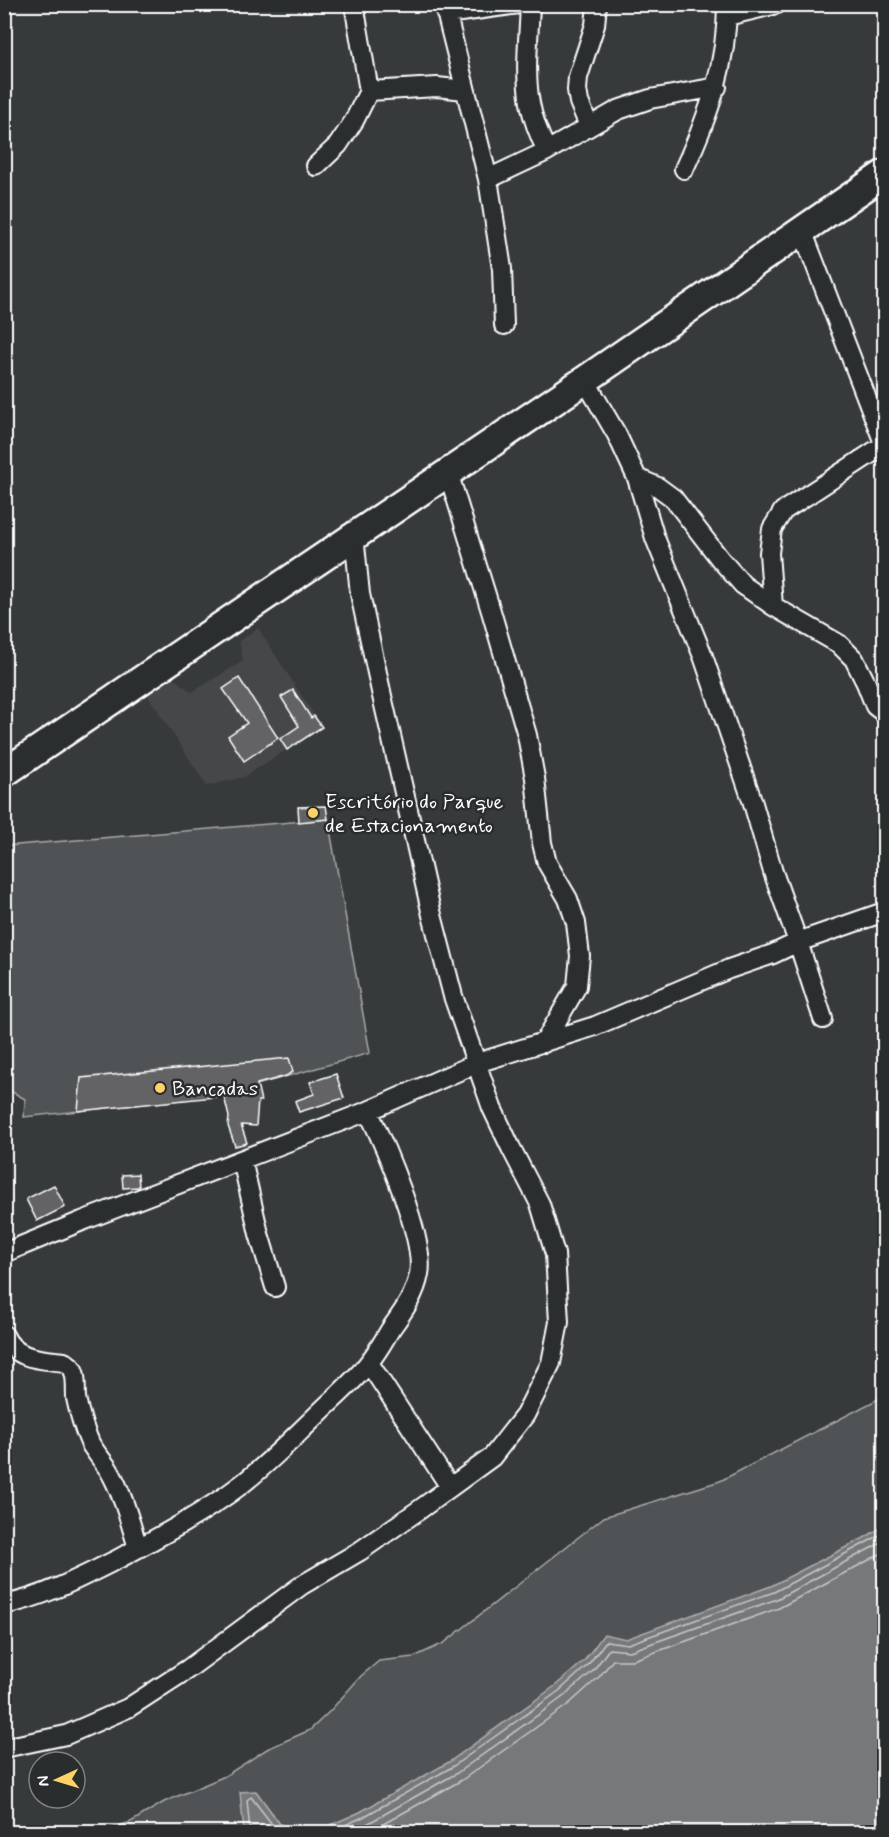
<svg xmlns="http://www.w3.org/2000/svg" width="889" height="1837" font-family="Mynerve,sans-serif">
<style>
.built{fill:#444748}
.green{fill:#505354;stroke:#a8a9aa;stroke-width:1.5}
.water{fill:#767879;stroke:#adaeaf;stroke-width:1.5}
.lines{fill:none;stroke-linecap:round;stroke-linejoin:round}
.shore{stroke:#c8c9c9;stroke-width:1.5}
.building{fill:#636465;stroke:#fff;stroke-width:1.5}
.minor-casing{stroke:#fff;stroke-width:22}
.secondary-casing{stroke:#fff;stroke-width:32}
.minor{stroke:#2a2d2e;stroke-width:18}
.secondary{stroke:#2a2d2e;stroke-width:27}
.poi-dot{fill:#ffd166;stroke:#2a2d2e;stroke-width:2}
.labels{text-anchor:middle;stroke-width:5;stroke-linejoin:round;paint-order:stroke}
.poi-label{font-size:21px;fill:#fff;stroke:#2a2d2e;text-anchor:start}
</style>
<rect width="100%" height="100%" fill="#373a3b"/>
<filter id="ink" filterUnits="userSpaceOnUse"><feTurbulence type="fractalNoise" baseFrequency=".0167" numOctaves="2"/><feDisplacementMap in="SourceGraphic" scale="12" xChannelSelector="R" yChannelSelector="G"/><feConvolveMatrix kernelMatrix="1 2 1 2 8 2 1 2 1" color-interpolation-filters="sRGB"/></filter>
<g filter="url(#ink)">
<!-- built -->
<path class="built" d="M258,628l64,99 -78,50 -37,9 -59,-90 25,-18 19,14 51,-31 -4,-20z"/>
<!-- green -->
<path class="green" d="M328,819l42,234 -152,43 -194,21 1,-18 -20,-11v-242z
M884,1396v436h-786l33,-10 33,-20 61,-26 42,-27 43,-19 20,-19 31,-35 18,-15 35,-4 30,-14 160,-126 116,-36z"/>
<!-- water -->
<path class="water" d="M884,1526v306h-569l45,-20 89,-50 106,-76 29,-25 20,-27 22,5 145,-53 93,-48z
M256,1791l24,33 22,8h-58l-4,-40z"/>
<g class="lines">
<!-- shore -->
<path class="shore" d="M250,1832l-3,-32 4,-3 24,31 10,4
M330,1832l33,-15 89,-50 107,-76 29,-26 18,-24 22,3 146,-52 110,-59
M348,1832l19,-8 90,-51 106,-76 30,-26 16,-22 21,2 147,-52 107,-58
M369,1832l93,-52 107,-76 30,-27 14,-17h20l146,-52 105,-56"/>
</g>
<!-- building -->
<path class="building" d="M239,678l39,60 -34,23 -16,-25 19,-13 -24,-34z
M293,690l18,28 3,-2 8,11 -35,23 -7,-11 19,-13 -18,-29z
M326,806l2,13 -29,3 -1,-15z
M289,1058l4,14 -7,4 -29,8 4,17h-3l-2,25 -15,-1 6,18 -12,3 -7,-20 1,-9 -5,-21 -146,15 3,-33z
M336,1074l8,24 -45,14 -4,-11 19,-7 -4,-12z
M138,1174l1,13 -16,1 -1,-13z
M54,1185l11,22 -28,14 -11,-22z"/>
<g class="lines">
<defs>
<path id="minor" d="M354,4l15,87
M444,4l44,175 14,90 2,56
M530,4c-1,32 -6,67 0,99 3,17 9,32 17,48
M446,14l73,-10
M727,16l50,-12
M589,126l-10,-24 -2,-12 1,-13 17,-52 2,-21
M316,166l22,-21 16,-24 15,-30 68,-4 28,3
M684,169c25,-54 43,-105 43,-165
M488,179l59,-28 71,-41 32,-11 67,-12
M802,230l82,213
M585,380l32,55 20,43 18,60 48,118 49,144 21,72 25,70 25,77
M448,472l43,139 36,124 8,43 7,65 5,20 21,36 8,24 4,33 -3,30 -33,57
M637,478l21,9 15,11 47,61 23,26 30,21 66,38 15,15 12,24 9,23 9,7
M773,606l-4,-53 3,-24 11,-18 101,-66
M242,1160l17,74 16,53
M4,1253l78,-32 286,-110 109,-48 118,-37 134,-57 44,-15 25,-12 86,-30
M4,1335c11,25 37,24 60,27 15,5 11,24 12,36 3,15 8,31 14,45 5,9 13,18 19,27 14,24 21,52 29,78
M369,1363l81,124
M4,1605c40,-8 78,-28 114,-46 43,-23 86,-46 124,-75 27,-21 50,-45 74,-68 17,-17 41,-37 54,-55 8,-10 14,-21 20,-31 12,-17 25,-34 29,-56 7,-34 -35,-130 -51,-163
M4,1748l62,-13 62,-27 60,-39 114,-84 58,-34 59,-41 73,-53 33,-42 26,-52 8,-41 -4,-68 -15,-50 -29,-56 -19,-40 -39,-112 -21,-81 -50,-219 -22,-102 -6,-59"/>
<path id="secondary" d="M4,773l581,-393 299,-206"/>
</defs>
<!-- minor casing -->
<use href="#minor" class="minor-casing"/>
<!-- secondary casing -->
<use href="#secondary" class="secondary-casing"/>
<!-- minor -->
<use href="#minor" class="minor"/>
<!-- secondary -->
<use href="#secondary" class="secondary"/>
</g>
</g>
<!-- markers -->
<g class="poi-dot">
<circle cx="313" cy="813" r="6"/>
<circle cx="160" cy="1088" r="6"/>
</g>
<g class="labels">
<!-- poi labels -->
<g class="poi-label">
<text x="325" y="808">Escritório do Parque<tspan x="325" dy="24">de Estacionamento</tspan></text>
<text x="172" y="1095">Bancadas</text>
</g>
</g>
<!-- margin -->
<rect width="889" height="1837" fill="none" stroke="#2a2d2e" stroke-width="24"/>
<rect x="12" y="12" width="865" height="1813" fill="none" stroke="#fff" stroke-width="2" filter="url(#ink)"/>
<!-- north arrow -->
<g transform="translate(57 1780) rotate(266)"><circle r="28" fill="#2a2d2e" stroke="#7f8182" stroke-width="1.5"/>
<path d="M0-4.5L10 22L0 15L-10 22Z" fill="#ffd166"/>
<text y="-9" font-size="16" font-weight="bold" text-anchor="middle" fill="#ffffff">N</text>
</g>
</svg>
